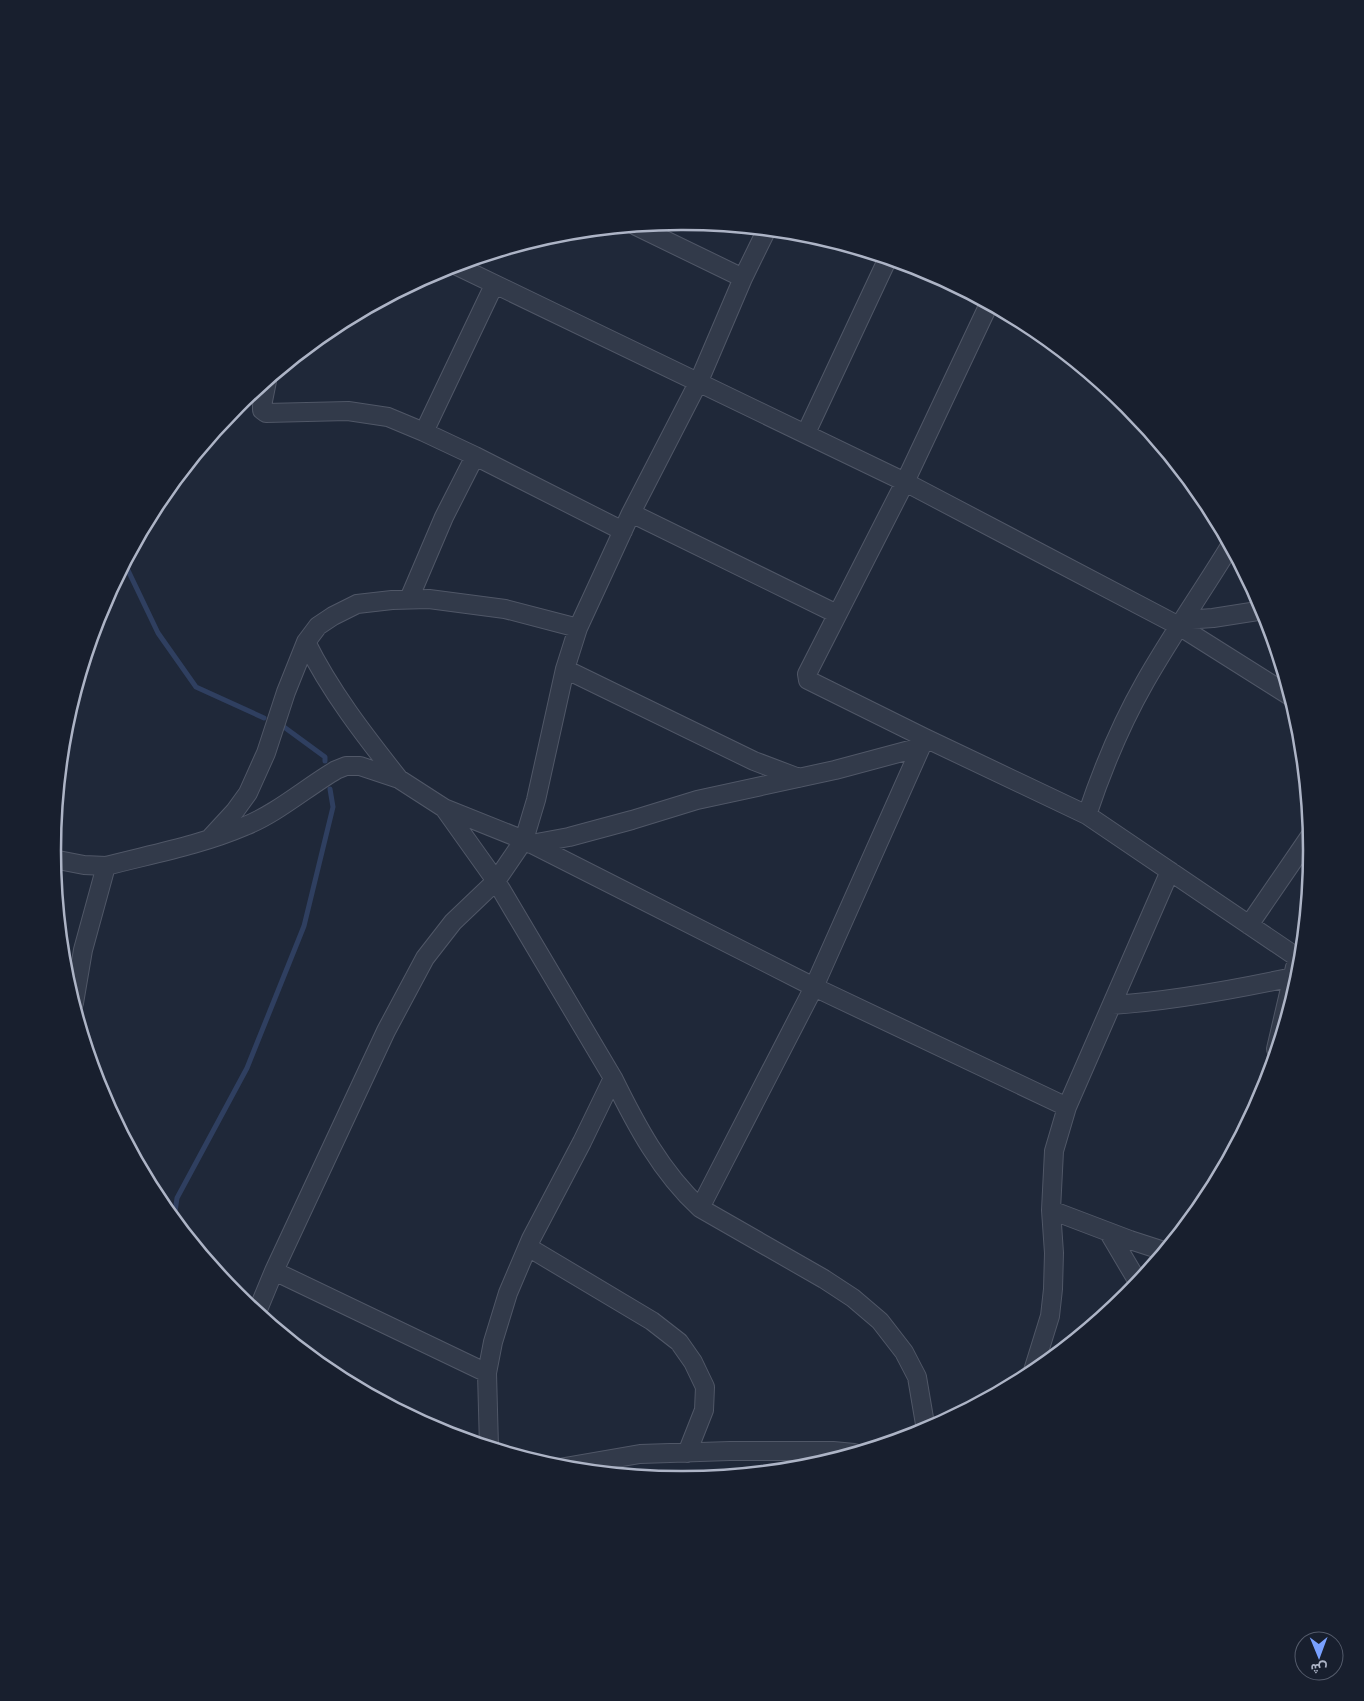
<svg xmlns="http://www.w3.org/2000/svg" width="1364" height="1701" font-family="Ubuntu,Vazirmatn,sans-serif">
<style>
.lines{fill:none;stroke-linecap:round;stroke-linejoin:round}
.stream{stroke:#2f3f60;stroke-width:5}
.minor-casing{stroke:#505767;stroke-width:20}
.minor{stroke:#323a4a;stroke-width:18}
.rim{fill:none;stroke:#adb4c6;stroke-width:2.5}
</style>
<rect width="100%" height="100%" fill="#1f2839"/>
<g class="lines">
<!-- stream -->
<path class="stream" d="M125,564l33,69 38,54 68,31
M284,727l41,30v4
M174,1219l3,-21 70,-130 57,-142 29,-119 -3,-18"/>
<defs>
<path id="minor" d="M636,226l107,52
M455,265l450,217 274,144 111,70
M989,304l-84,178 -98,192 1,6 117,58 162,77 214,145
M267,381l-5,25v4l4,3 82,-2 40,6 36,15 51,24 148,75
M424,432l70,-147
M806,433l82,-175
M631,513l206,101
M409,599l35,-82 31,-61
M1184,620l29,-2 51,-8
M306,642c24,49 59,94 93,137
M565,669l189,92 45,17
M444,808l52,73 117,197 -31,64 -51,97 -23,54 -15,49 -6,31
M1087,815c15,-45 34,-91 58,-133 26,-46 57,-90 85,-136
M211,837l24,-26 13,-18 18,-40 20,-61 20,-50 12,-16 15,-10 24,-12 35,-4 37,-1 76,10 73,19
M531,844l38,-7 63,-17 65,-20 138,-30 86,-23
M53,859l31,6 22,1
M1249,925l61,-89
M74,1003l9,-53 23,-84c46,-12 95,-21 139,-40 31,-12 62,-39 91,-56l10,-4h14l39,13 45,29 80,32 290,147 253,120
M1112,1005c61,-4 120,-15 181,-28
M1276,1049l19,-82
M613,1078c23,47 48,94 87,130l124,71 29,19 27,23 24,31 13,25 9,53
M700,1208l114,-221 111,-249
M1051,1210l79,30 34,11
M1109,1233l29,49
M528,1247l124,74 27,21 14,20 12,25 -1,23 -17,43
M274,1271l213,102 2,74
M257,1312l17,-41 112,-240 39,-73 28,-36 43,-41 28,-41 12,-40 29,-131 13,-41 53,-115 68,-132 44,-103 24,-49
M1032,1374l18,-58 3,-27 1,-36 -3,-43 3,-59 13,-44 103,-236
M559,1468l81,-14 90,-3h103l21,2"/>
</defs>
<!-- minor casing -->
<use href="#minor" class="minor-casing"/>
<!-- minor -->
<use href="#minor" class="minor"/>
</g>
<!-- crop -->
<path d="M0 0H1364V1701H0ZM681 230H683A620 620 0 0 1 1303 850V851A620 620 0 0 1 683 1471H681A620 620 0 0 1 61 851V850A620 620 0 0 1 681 230Z" fill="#181f2e" fill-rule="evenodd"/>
<path class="rim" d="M681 230H683A620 620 0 0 1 1303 850V851A620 620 0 0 1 683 1471H681A620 620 0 0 1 61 851V850A620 620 0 0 1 681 230Z"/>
<!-- north arrow -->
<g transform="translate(1319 1656) rotate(179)"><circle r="24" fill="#181f2e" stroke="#545b6b"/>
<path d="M0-4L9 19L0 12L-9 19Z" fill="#79a1ff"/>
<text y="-8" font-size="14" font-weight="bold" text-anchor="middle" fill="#adb4c6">ش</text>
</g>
</svg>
